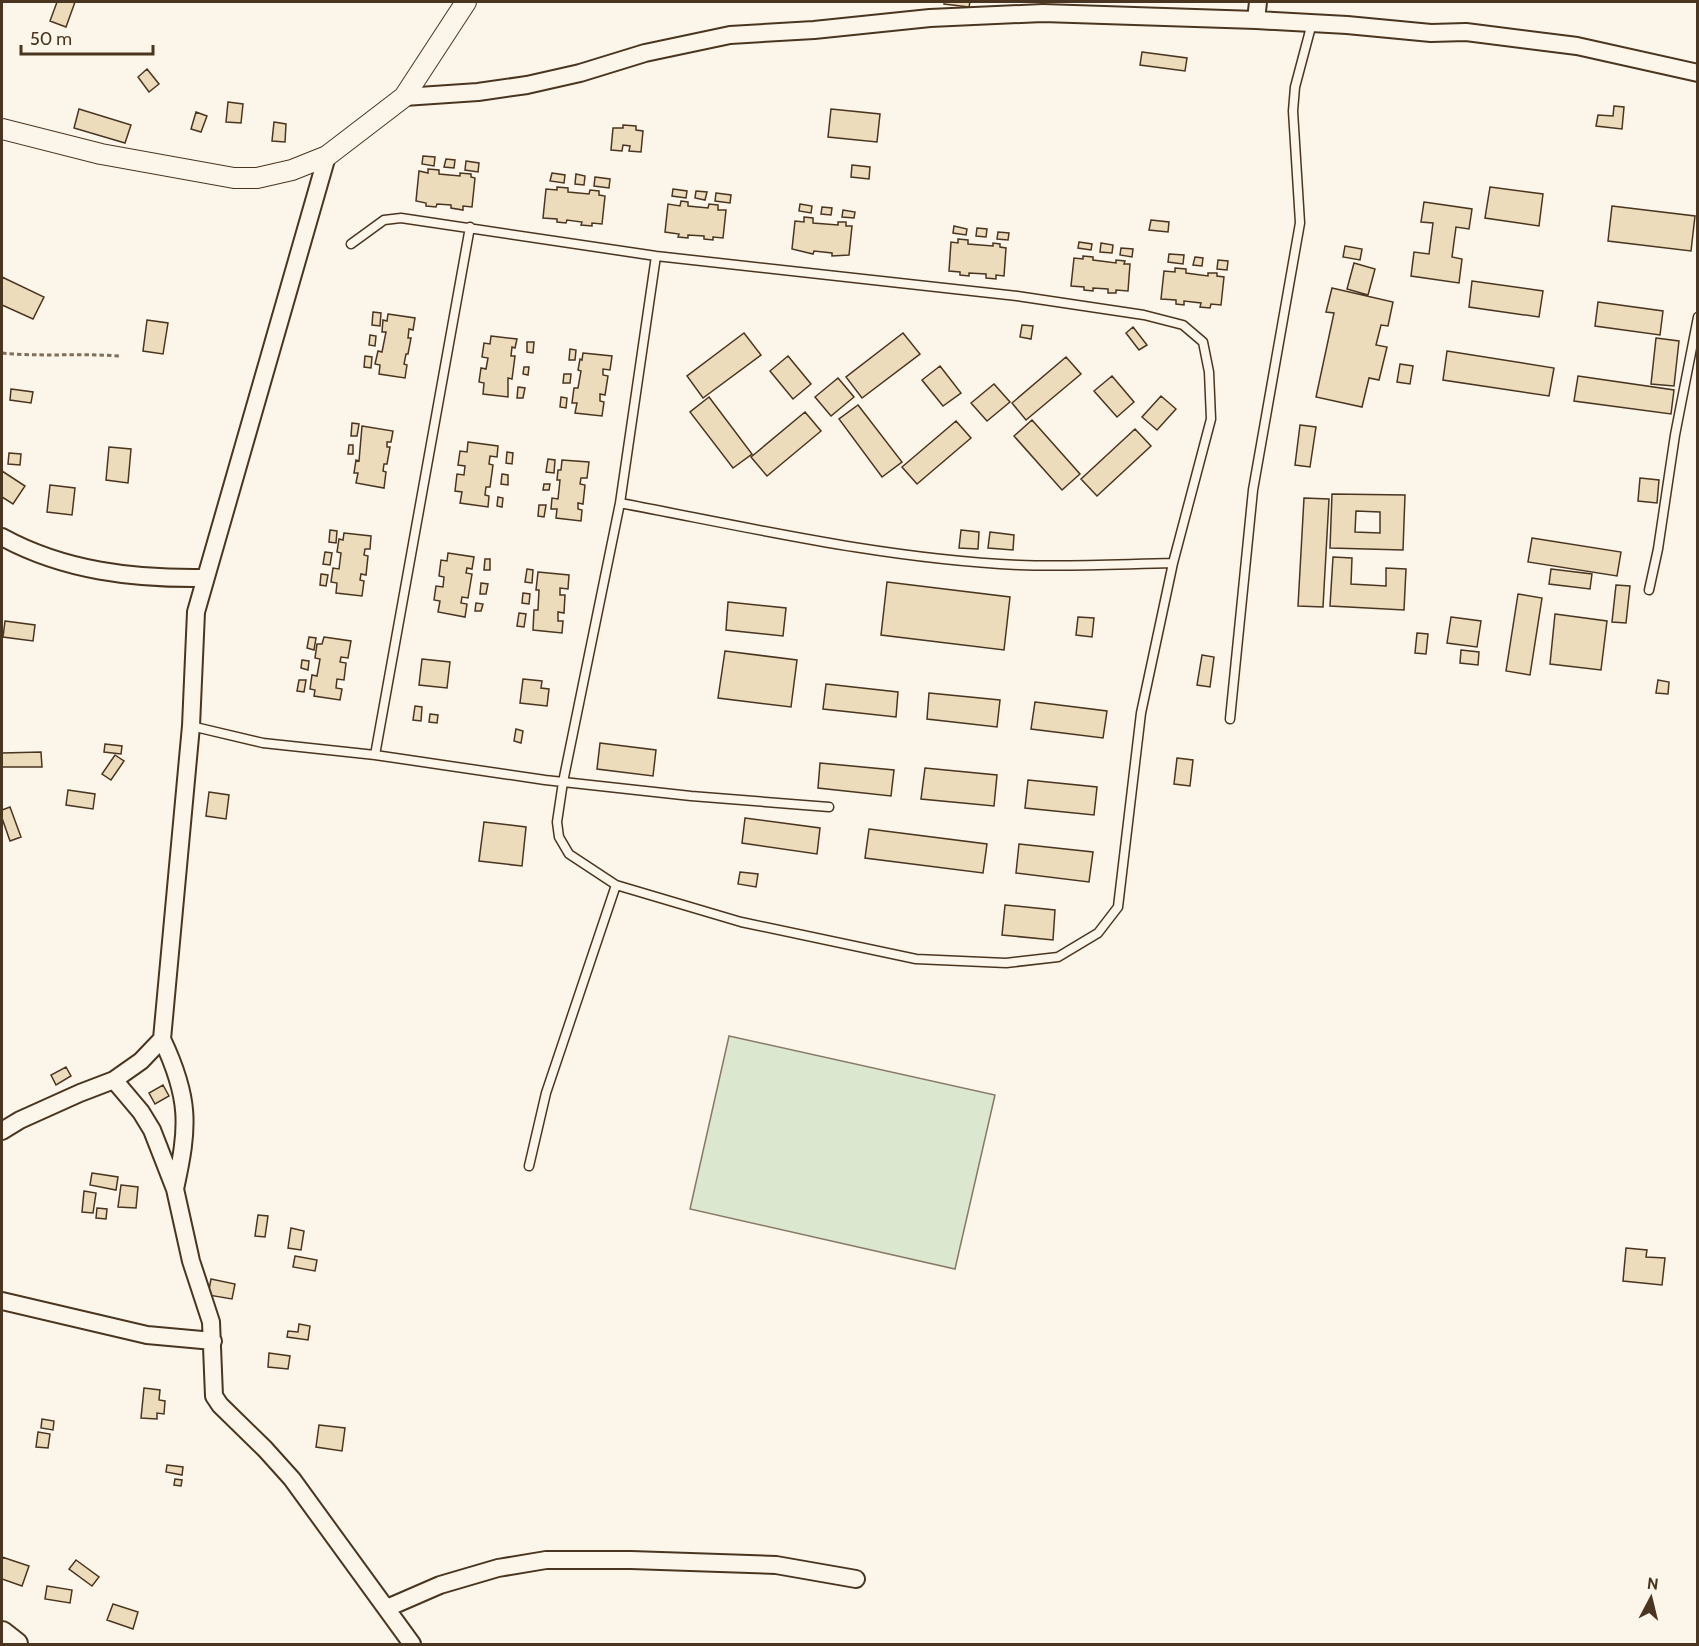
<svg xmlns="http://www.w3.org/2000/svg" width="1699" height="1646" font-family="Cabin,sans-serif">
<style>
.green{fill:#dce7d0;stroke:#887966;stroke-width:1.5}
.building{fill:#ecdcbc;stroke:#4a3520;stroke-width:1.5;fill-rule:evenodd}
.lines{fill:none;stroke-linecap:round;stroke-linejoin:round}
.service-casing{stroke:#4a3520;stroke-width:11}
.minor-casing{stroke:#4a3520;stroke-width:20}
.tertiary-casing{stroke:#4a3520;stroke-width:22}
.secondary-casing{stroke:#4a3520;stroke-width:26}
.path{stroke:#7f6f5c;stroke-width:3;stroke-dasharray:4.5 3;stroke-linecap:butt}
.service{stroke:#fbf6e9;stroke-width:8}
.minor{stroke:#fbf6e9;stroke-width:16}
.tertiary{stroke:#fbf6e9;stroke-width:20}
.secondary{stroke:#fbf6e9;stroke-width:22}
</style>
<rect width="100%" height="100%" fill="#fbf6e9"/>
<!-- green -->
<path class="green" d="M729,1036l266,59 -40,174 -265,-60z"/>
<!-- building -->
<path class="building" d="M57,2h18l-9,25 -16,-6z
M944,2h26l-1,5 -25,-3z
M1142,52l45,6 -2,13 -45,-6z
M147,69l12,15 -10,8 -11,-15z
M228,102l15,2 -2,19 -15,-1z
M1614,106l10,1 -2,22 -26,-3 2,-11 15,1z
M79,109l52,16 -6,18 -51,-15z
M831,109l49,5 -3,28 -49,-5z
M196,112l11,4 -6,16 -10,-3z
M274,122l12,2 -1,18 -13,-1z
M623,125l13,1v4l7,1 -2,21 -12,-1 1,-5 -7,-1 -1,6 -11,-1 2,-22h10z
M423,156l12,1 -1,9 -12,-2z
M446,159l9,1 -1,8 -10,-1z
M466,161l13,2 -1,9 -13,-2z
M852,165l18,2 -1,12 -18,-2z
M428,169l11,1v4l21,2v-3l11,1v3l4,1 -3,29 -9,-1v4l-12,-2v-3l-14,-1 -1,3 -10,-1v-3l-10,-2 3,-30 9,2z
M552,173l13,2 -1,8 -14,-2z
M576,174l9,2 -1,9 -9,-1z
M595,177l15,2 -1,9 -15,-2z
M557,187l11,1v4l21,2 1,-4 9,1v4l6,1 -3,28 -10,-1v3l-11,-1 1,-3 -15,-2 -1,3 -9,-1v-3l-14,-1 3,-29 11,1z
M1490,187l53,7 -4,32 -54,-8z
M673,189l14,2 -1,7 -14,-2z
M696,191l11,1 -2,8 -10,-2z
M716,193l15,2 -1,8 -15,-2z
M681,201l7,1v4l20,2 1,-4 9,1v5h8l-3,28 -10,-1v3l-9,-1v-3l-16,-1v3l-10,-1 1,-3 -14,-2 3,-28 12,2z
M1424,202l48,7 -3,20 -13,-2 -4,30 10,2 -3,24 -48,-7 3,-24 15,2 4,-31 -12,-1z
M800,204l12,2 -1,7 -12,-2z
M1612,206l83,10 -4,35 -83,-10z
M822,207l10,1 -1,7 -10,-1z
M843,210l12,2 -1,6 -12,-1z
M804,217l9,1v5l25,2v-3h8v4h6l-3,29 -17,1v-3l-18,-2 -1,3 -21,-5 3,-28 9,1z
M1151,220l18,2 -1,10 -19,-2z
M954,226l13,3 -1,6 -13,-2z
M977,228l10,1 -1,8 -10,-1z
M998,232l11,1 -1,7 -11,-1z
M958,239l10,1v4l25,2v-3l7,1v3l6,1 -2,28 -8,-1v4l-10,-1v-4l-17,-1v3l-9,-1v-3l-11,-1 2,-29 7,1z
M1079,242l13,2 -1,6 -13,-2z
M1101,243l12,2 -1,8 -12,-1z
M1345,246l17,3 -2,11 -17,-3z
M1121,248l12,1 -1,8 -12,-2z
M1169,254l15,1 -1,9 -15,-2z
M1083,256l10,1v3l23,3v-3l9,1 -1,3h6l-2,27 -12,-1v3h-8v-4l-15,-1v3l-9,-1v-3l-13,-1 3,-28 9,1z
M1195,257l8,1 -1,8 -9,-1z
M1218,260l10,1 -1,9 -10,-1z
M1354,263l21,6 -7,26 -21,-6z
M1175,268l11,1v4l22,3v-3h9v3l7,1 -3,28 -10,-1 -1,4 -10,-1 1,-4 -17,-2v4l-8,-1v-4l-15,-1 3,-28 11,1z
M2,277l42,20 -11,22 -31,-14z
M1472,281l71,10 -4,26 -70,-10z
M1332,288l61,14 -5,24 -7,-1 -5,20 11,2 -8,33 -10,-2 -7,29 -46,-10 18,-84 -8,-1z
M1598,302l65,9 -3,24 -65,-9z
M373,312l8,1 -1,13 -8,-1z
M388,314l27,4 -2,12 -4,-1 -1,9h3l-3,16h-2l-2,10 3,1 -2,13 -26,-4 1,-9 -5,-1 3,-13 4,1 4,-20h-4l1,-12 4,1z
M147,320l21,3 -5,31 -20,-3z
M1022,325l11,1 -2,13 -11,-2z
M1133,327l14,18 -8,5 -13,-17z
M744,333l17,22 -58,43 -16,-22z
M903,333l17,21 -58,44 -16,-21z
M370,335l6,1 -1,10 -6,-1z
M491,336l26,3 -2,9 -3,-1 -1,9h4l-3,23 -4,-1v19l-25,-3 1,-11 -5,-1 2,-14 5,1 2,-11 -6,-1 2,-14 6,1z
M1656,338l23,3 -5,45 -23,-2z
M527,342h7l-1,11 -6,-1z
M570,349l6,1 -1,10h-6z
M1447,351l107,17 -5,28 -106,-16z
M583,353l29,3 -2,14 -7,-1v6l5,1 -3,19 -5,-1v7l4,1 -2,14 -27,-3 2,-10h-5l2,-15h4l3,-17 -3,-1 2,-11 2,1z
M365,356l7,1 -1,11 -7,-1z
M788,356l23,28 -18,15 -23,-28z
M1066,357l15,17 -55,46 -14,-17z
M1400,364l13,2 -3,18 -13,-2z
M940,366l21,27 -18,13 -21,-26z
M524,367h5l-1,8 -5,-1z
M564,374h7l-1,9h-7z
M1112,376l22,26 -17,15 -23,-26z
M1578,376l96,14 -3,24 -97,-13z
M838,378l16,19 -23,19 -16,-19z
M994,384l16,18 -23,19 -16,-18z
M518,387l7,1 -2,10h-6z
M11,389l22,3 -2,11 -21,-3z
M1161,396l15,13 -19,21 -15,-13z
M561,397l6,1 -1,10 -6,-1z
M709,397l43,57 -19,14 -43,-56z
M858,405l44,57 -20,15 -43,-58z
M805,412l16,19 -54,45 -16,-19z
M1032,420l48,54 -18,16 -48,-54z
M956,421l15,17 -54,46 -15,-17z
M352,423l7,1 -2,12h-6z
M1300,425l16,2 -6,40 -15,-2z
M362,426l31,5 -2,11h-4v5h3l-3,17h-3l-1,7 3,1 -2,16 -28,-5 2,-10h-4l2,-13 3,1z
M1135,429l16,17 -54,50 -16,-17z
M468,442l30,4 -1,11 -7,-1 -1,8 4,1 -3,22h-4l-1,8 4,1 -1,11 -28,-4 2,-11 -7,-1 2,-17 7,1 1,-9 -7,-1 2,-14 7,1z
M349,445h4v9h-5z
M109,447l22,2 -3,34 -22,-3z
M507,452l6,1 -1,11 -6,-1z
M9,453l12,1 -1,11 -12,-1z
M548,459l7,1 -1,13 -8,-1z
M562,460l27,2 -2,16h-6l-1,6 5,1 -2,19 -5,-1v6l4,1 -1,11 -25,-3 1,-9h-6l1,-11 6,1 2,-19h-3l1,-10h3z
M2,471l23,15 -12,18 -11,-7z
M502,474l6,1v10l-7,-1z
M1640,478l19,2 -2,23 -19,-2z
M544,484h6l-1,6h-6z
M50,485l25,3 -3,27 -25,-3z
M1332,494l73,1 -2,55 -73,-2zM1356,511l24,1v21l-25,-1z
M498,497l5,1 -1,9 -5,-1z
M1304,498l25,1 -6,108 -25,-1z
M539,505h7l-2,12 -6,-1z
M330,530l7,1 -1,12 -7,-1z
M961,530l18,2 -1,17 -19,-1z
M990,532l24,3 -1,15 -25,-2z
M344,533l27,3 -1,13h-5l-1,6 4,1 -2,19 -5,-1 -1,6 4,1 -2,15 -26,-3 1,-10 -6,-1 2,-14 6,1 2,-16 -4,-1 2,-13 4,1z
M1532,538l89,14 -4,24 -89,-14z
M325,552l7,1 -2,12 -7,-1z
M448,553l26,4 -2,12 -5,-1 -1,5 6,1 -4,24 -6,-1 -1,6 6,1 -2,13 -27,-5 2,-11 -6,-1 2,-14 7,1 1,-10 -5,-1 2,-16 6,1z
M1333,557l19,1 -1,26 35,2v-18l20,1 -2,41 -74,-4z
M485,559h5v11h-6z
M527,569l6,1 -1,13 -7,-1z
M1551,569l41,5 -2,15 -41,-5z
M538,572l31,3 -1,14 -8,-1v7h5l-1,18 -6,-1v9h5l-1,12 -29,-3 1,-20h4l1,-20h-3z
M321,574l7,1 -2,11 -6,-1z
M887,582l123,15 -6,53 -123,-15z
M481,583l7,1 -2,10h-6z
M1616,585l14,1 -4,37 -14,-1z
M523,593l7,1 -1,10 -7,-1z
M1518,594l24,4 -12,77 -24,-4z
M728,602l58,6 -3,28 -57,-6z
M476,603l7,1 -2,7h-6z
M519,613l7,1 -2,13 -7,-1z
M1555,614l52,7 -6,49 -51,-6z
M1078,617l16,1 -2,19 -16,-2z
M1451,617l30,4 -4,26 -30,-4z
M5,621l30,4 -2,16 -30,-4z
M1417,633l11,1 -2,20 -11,-1z
M309,637l7,1 -2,12 -7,-2z
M324,637l27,4 -3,17 -7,-1 -1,5 6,1 -2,17 -7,-1 -1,9 6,1 -2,11 -26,-4 1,-6 -5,-1 2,-14 5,1 3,-17 -5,-1 2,-14h5z
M1461,650l18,2 -1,13 -18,-2z
M725,651l72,9 -6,47 -73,-9z
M1202,655l12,2 -4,30 -13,-2z
M422,659l28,3 -3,26 -28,-3z
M302,660l7,1 -1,9 -7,-2z
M523,679l19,2 -1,7 8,1 -2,17 -27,-3z
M299,680h7l-2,12 -7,-1z
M1658,680l11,2 -1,12 -12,-1z
M826,684l72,8 -2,25 -73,-8z
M929,693l71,7 -3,27 -70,-8z
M1035,702l72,9 -4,27 -72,-9z
M415,706l7,1 -1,14 -8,-1z
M430,714l8,1 -1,8 -8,-1z
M516,729l7,2 -2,12 -7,-2z
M600,743l56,7 -3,26 -56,-7z
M105,744l17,2 -1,8 -17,-2z
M41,752l1,15h-40v-14z
M115,755l9,6 -13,19 -9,-6z
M1177,758l16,2 -3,26 -16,-2z
M820,763l74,7 -3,26 -73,-8z
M925,768l72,7 -3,31 -73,-7z
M1028,780l69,7 -3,28 -69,-7z
M68,790l27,4 -2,15 -27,-4z
M209,792l20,3 -3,24 -20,-3z
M10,807l11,30 -11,4 -8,-23v-8z
M745,818l75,10 -3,26 -75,-11z
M484,822l42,5 -4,39 -43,-5z
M869,829l118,15 -4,29 -118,-15z
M1019,844l74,8 -4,30 -73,-9z
M740,872l18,2 -2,13 -18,-3z
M1005,905l50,5 -2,30 -51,-5z
M66,1067l5,9 -15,9 -5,-10z
M163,1085l6,11 -14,8 -6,-11z
M92,1173l26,4 -2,13 -26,-5z
M121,1185l17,2 -2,21 -18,-1z
M84,1191l12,2 -3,20 -11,-1z
M97,1208l10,1 -1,10 -10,-1z
M258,1215l10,1 -3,21 -10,-1z
M291,1228l13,3 -3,19 -13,-2z
M1626,1248l21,2 -1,7 19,1 -3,27 -39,-4z
M295,1256l22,4 -2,11 -22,-4z
M211,1279l24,5 -3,15 -24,-4z
M299,1324l11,2 -2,14 -21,-3 1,-6 10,1z
M269,1353l21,3 -2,13 -20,-2z
M144,1388l16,2 -1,10 6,1 -1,13 -7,-1v6l-16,-1z
M42,1419l12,2 -1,9 -12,-2z
M319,1425l26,3 -3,23 -26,-4z
M38,1432l12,2 -2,14 -12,-1z
M167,1465l16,2 -1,8 -16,-3z
M175,1479l7,1 -1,6 -7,-1z
M2,1557l27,9 -7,20 -20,-7z
M76,1560l23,17 -7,9 -23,-17z
M47,1586l25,4 -2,13 -25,-4z
M113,1604l25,8 -5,17 -26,-9z"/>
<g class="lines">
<defs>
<path id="service" d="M351,244l33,-24 17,-2 255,38 361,40 127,19 39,10 20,17 6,30 2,47 -38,144 -32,150 -23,194 -20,26 -40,24 -52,6 -90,-4 -175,-37 -125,-37 -47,-31 -10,-17 -2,-15 6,-40 57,-279 36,-247
M620,503c132,25 265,56 399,62 51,2 103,-1 154,-2
M1649,590l9,-41 17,-114 23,-118
M1230,719l23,-229 47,-267 -7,-112 2,-24 17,-64
M191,726l72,17 112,12 170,25 146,16 138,11
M375,755l95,-528
M529,1166l17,-73 70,-208"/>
<path id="minor" d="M1256,20l2,-18
M404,97l74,-5 49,-7 53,-12 65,-20 85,-18 84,-5 116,-12 113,-5 213,7 91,5 84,8 35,-1 111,14 121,27
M2,537c62,34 132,42 202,41
M162,1039c28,59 27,87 13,150
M114,1080l27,32 11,18 23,59 16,72 20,61 3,74 6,9 45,44 27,30 120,165
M2,1131l18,-11 60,-27 34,-13 27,-19 21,-22 29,-313 5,-114 131,-456
M2,1301l145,34 66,6
M387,1608l53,-23 58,-17 48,-8h85l145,5 80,14"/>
<path id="tertiary" d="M2,129l99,25 133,24h23l35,-8 35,-14 77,-59 62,-95"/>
<path id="secondary" d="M2,1633l14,11"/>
</defs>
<!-- service casing -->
<use href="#service" class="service-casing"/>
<!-- minor casing -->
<use href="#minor" class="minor-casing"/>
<!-- tertiary casing -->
<use href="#tertiary" class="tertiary-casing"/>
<!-- secondary casing -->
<use href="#secondary" class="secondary-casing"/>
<!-- path -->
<path class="path" d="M2,353c39,4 78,0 117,3"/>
<!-- service -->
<use href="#service" class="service"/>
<!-- minor -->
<use href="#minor" class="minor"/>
<!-- tertiary -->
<use href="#tertiary" class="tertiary"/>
<!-- secondary -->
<use href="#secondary" class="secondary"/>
</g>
<!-- border -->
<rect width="1699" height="1646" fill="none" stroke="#4a3520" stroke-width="6"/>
<!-- north arrow -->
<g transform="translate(1651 1598) rotate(7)" stroke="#fbf6e9" stroke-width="4.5" paint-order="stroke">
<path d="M0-4.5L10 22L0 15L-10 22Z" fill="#4a3520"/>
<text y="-9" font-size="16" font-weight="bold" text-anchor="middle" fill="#4a3520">N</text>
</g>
<!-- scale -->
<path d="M21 45v9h132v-9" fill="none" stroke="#4a3520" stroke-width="3"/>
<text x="30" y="45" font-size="18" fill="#4a3520" stroke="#fbf6e9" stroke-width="4.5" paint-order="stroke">50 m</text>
</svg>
